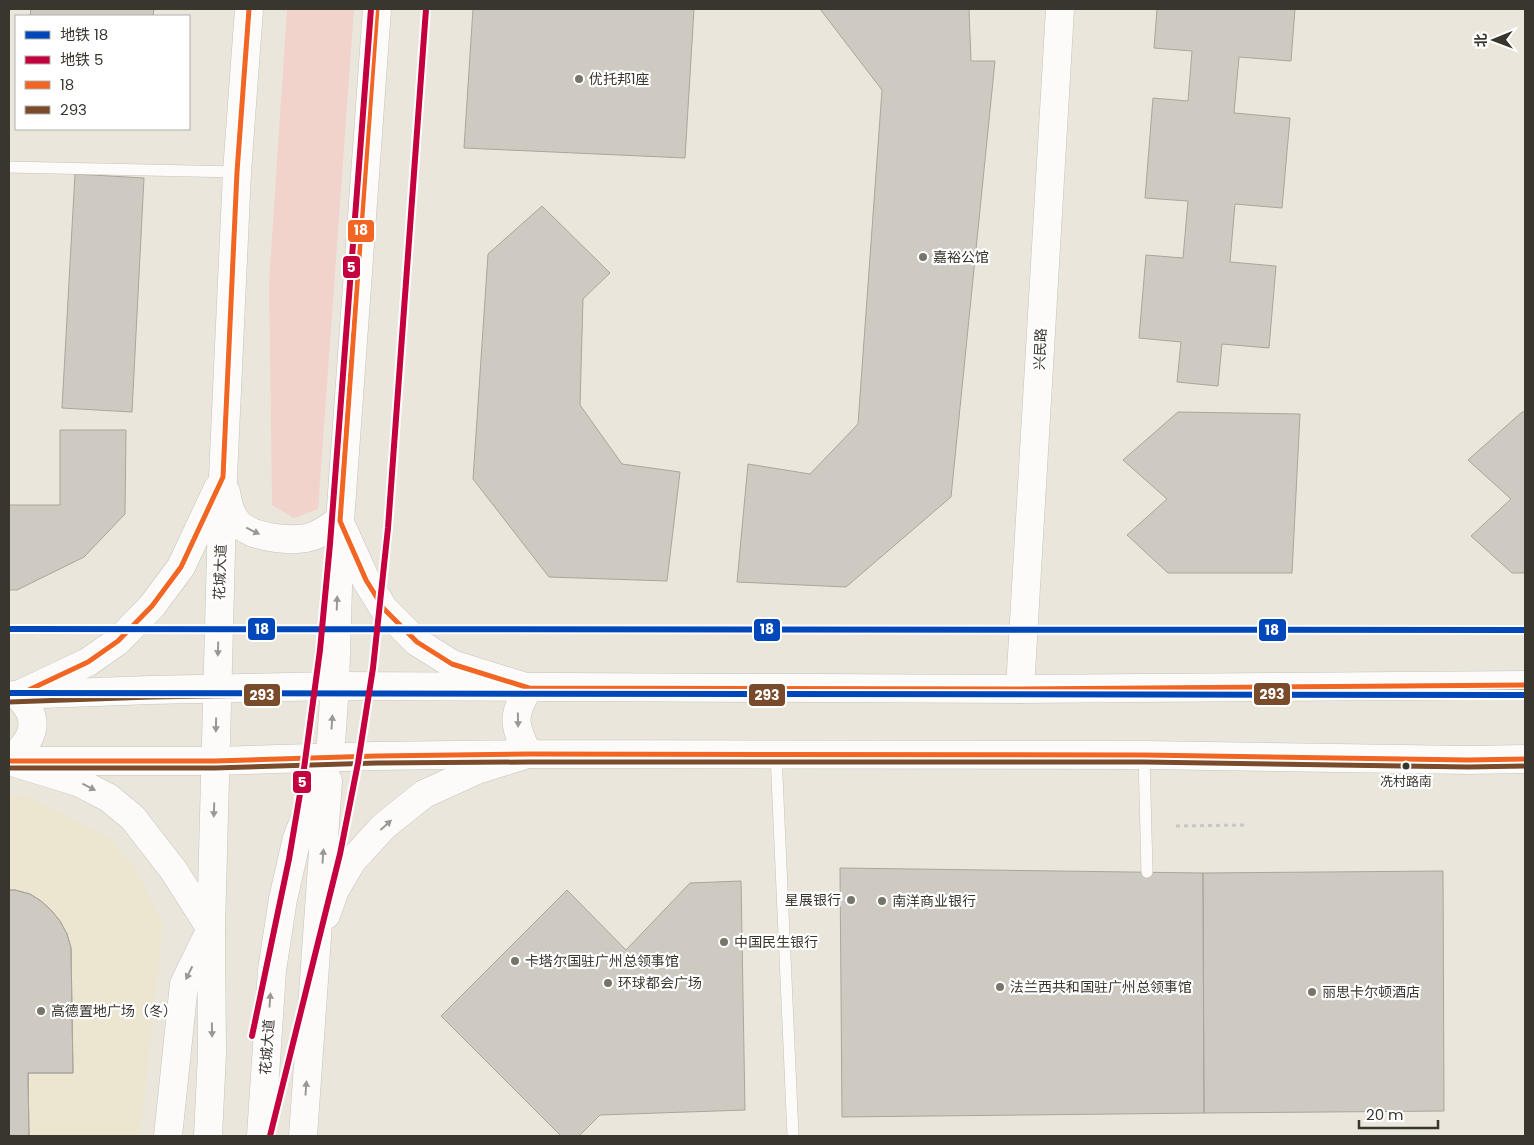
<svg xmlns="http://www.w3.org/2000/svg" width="1534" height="1145" font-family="Poppins,'Noto Sans SC',sans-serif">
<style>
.built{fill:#ece5d0}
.green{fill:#f2d3cc}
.building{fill:#cec9c1;stroke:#aaa59d}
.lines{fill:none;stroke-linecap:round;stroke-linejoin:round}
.service-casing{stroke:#c6c3ba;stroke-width:12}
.tertiary-casing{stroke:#c6c3ba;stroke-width:29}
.secondary-casing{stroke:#c6c3ba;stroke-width:29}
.primary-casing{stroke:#c6c3ba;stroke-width:29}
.path{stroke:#c8c7c3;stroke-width:3;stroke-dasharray:4 4;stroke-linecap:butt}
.service{stroke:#fcfbfa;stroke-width:11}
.tertiary{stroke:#fcfbfa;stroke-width:28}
.secondary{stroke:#fcfbfa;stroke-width:28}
.primary{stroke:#fcfbfa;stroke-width:28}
.bus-1-casing{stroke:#fff;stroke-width:9}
.bus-2-casing{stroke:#fff;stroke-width:9}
.bus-1{stroke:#f26522;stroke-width:5}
.bus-2{stroke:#7a4b2a;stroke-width:5}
.metro-1-casing{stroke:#fff;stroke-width:10}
.metro-2-casing{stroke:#fff;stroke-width:10}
.metro-1{stroke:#0047ba;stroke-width:6}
.metro-2{stroke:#c5003e;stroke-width:6}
.oneway{fill:#9a9894}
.poi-dot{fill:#77746a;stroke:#fff;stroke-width:2}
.bus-dot{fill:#38362d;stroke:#fff;stroke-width:2}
.labels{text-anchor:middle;stroke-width:4.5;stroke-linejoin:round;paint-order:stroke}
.bus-label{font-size:13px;fill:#38362d;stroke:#fff}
.poi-label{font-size:14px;fill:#38362d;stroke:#fff;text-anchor:start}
.street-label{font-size:14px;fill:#38362d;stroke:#fff}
.line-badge{stroke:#fff;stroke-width:2}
.badge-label{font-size:14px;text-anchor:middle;font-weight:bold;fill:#fff}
</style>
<rect width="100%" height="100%" fill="#ebe6db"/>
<!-- built -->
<path class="built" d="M25,795l85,43 22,25 31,61 -23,212h-131v-340z"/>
<!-- green -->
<path class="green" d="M287,9h67l-36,500 -24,9 -22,-13 -3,-222z"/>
<!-- building -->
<path class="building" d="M31,9h123l-1,7h-123z
M473,9h221l-9,149 -221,-10z
M820,9h149l2,52h24l-44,436 -105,90 -109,-5 11,-118 62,10 48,-50 24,-334z
M1157,9h138l-4,52 -52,-4 -5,56 56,5 -8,90 -47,-4 -5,58 46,4 -7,82 -47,-4 -4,42 -41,-4 4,-40 -42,-4 7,-83 37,3 5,-57 -43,-3 8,-100 35,3 4,-50 -38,-3z
M75,174l69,4 -12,234 -70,-4z
M542,206l68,67 -27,26 -3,106 42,59 58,8 -13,109 -118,-4 -76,-98 15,-225z
M1178,412l122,2 -8,159h-124l-41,-38 40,-36 -44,-39z
M1522,412h3v161h-13l-41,-37 40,-37 -43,-39z
M60,430h66l-1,84 -41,43 -67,33h-8v-85h51z
M840,868l363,5 1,240 -362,4z
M1443,871l1,240 -240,2 -1,-240z
M741,881l4,229 -145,5 -21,21h-18l-120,-120 126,-126 59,60 64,-67z
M9,890h6l15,4 11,7 10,9 9,11 7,13 4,14 2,125h-45l1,63h-20z
M9,890h6l15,4 11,7 10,9 9,11 7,13 4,14 2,125h-45l1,63h-20z"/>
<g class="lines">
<defs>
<path id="service" d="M9,167l228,5
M776,754l17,382
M1144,755l3,117"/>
<path id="tertiary" d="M1020,689l40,-680"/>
<path id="secondary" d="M14,695l137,-5 184,-4 685,3 505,-4
M528,754c-14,-29 -17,-38 1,-66
M9,761c14,-13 30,-28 21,-49 -3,-6 -8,-11 -12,-17
M20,761h195l161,-5 152,-2 616,1 324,5 57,-1"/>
<path id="primary" d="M226,492c2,11 4,23 13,32 15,15 59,19 77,11 8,-4 16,-10 24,-14
M342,527l24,53 18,29 33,33 35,22 77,24
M18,695l70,-33 30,-21 34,-35 29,-39 37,-79
M9,761l69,21 31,16 24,20 41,53 37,58
M326,915l9,-25 17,-29 32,-35 40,-32 53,-24 51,-16
M168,1136l16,-152 24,-49
M208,1136l4,-82 -1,-125 12,-452 14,-305 12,-163
M261,1136l11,-166 11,-71 14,-61 33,-81 5,-71 5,-165 37,-512
M303,1136l25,-355"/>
</defs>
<!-- service casing -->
<use href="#service" class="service-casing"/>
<!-- tertiary casing -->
<use href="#tertiary" class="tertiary-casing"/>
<!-- secondary casing -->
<use href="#secondary" class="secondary-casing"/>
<!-- primary casing -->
<use href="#primary" class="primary-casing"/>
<!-- path -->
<path class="path" d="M1180,632l66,1
M1176,826l69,-1"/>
<!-- service -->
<use href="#service" class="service"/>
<!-- tertiary -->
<use href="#tertiary" class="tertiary"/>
<!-- secondary -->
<use href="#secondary" class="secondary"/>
<!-- primary -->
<use href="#primary" class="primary"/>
<defs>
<path id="bus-1" d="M377,9l-37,512 26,59 18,29 33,33 35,22 77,24 491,1 505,-4
M9,695h9l70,-33 30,-21 34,-35 29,-39 42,-90 14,-305 12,-163
M9,761h206l161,-5 152,-2 616,1 324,5 57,-1"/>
<path id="bus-2" d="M9,702l142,-5 184,-3 685,2 505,-4
M9,768h206l161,-5 152,-1h616l324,5 57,-1"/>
</defs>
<!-- bus-1 casing -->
<use href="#bus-1" class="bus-1-casing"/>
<!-- bus-2 casing -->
<use href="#bus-2" class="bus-2-casing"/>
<!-- bus-1 -->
<use href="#bus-1" class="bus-1"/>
<!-- bus-2 -->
<use href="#bus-2" class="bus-2"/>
<defs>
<path id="metro-1" d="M9,629l1516,1
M9,693l1516,2"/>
<path id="metro-2" d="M252,1036l37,-177 14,-83 17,-126 10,-106 41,-535
M270,1136l70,-282 18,-91 15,-95 15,-140 38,-519"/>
</defs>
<!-- metro-1 casing -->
<use href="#metro-1" class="metro-1-casing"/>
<!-- metro-2 casing -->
<use href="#metro-2" class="metro-2-casing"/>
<!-- metro-1 -->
<use href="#metro-1" class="metro-1"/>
<!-- metro-2 -->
<use href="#metro-2" class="metro-2"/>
</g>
<!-- one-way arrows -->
<defs><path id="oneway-solid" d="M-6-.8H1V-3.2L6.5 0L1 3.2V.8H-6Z" transform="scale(1.25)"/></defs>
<g class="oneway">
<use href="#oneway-solid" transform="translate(253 531) rotate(26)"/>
<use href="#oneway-solid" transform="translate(337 603) rotate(-88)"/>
<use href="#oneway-solid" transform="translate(218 649) rotate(92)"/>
<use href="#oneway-solid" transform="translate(518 720) rotate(89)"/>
<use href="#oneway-solid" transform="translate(332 722) rotate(-86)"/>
<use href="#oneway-solid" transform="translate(216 725) rotate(91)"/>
<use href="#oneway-solid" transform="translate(89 787) rotate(27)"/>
<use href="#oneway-solid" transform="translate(214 810) rotate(92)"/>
<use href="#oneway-solid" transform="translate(386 825) rotate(-42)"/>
<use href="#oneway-solid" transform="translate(323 856) rotate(-86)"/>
<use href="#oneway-solid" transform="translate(189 973) rotate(116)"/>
<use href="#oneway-solid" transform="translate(270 1000) rotate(-86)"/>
<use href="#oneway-solid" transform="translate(212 1030) rotate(89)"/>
<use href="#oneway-solid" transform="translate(306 1088) rotate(-86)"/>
</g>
<!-- markers -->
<g class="poi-dot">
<circle cx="579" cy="79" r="5"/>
<circle cx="923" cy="257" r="5"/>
<circle cx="851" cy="900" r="5"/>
<circle cx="882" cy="901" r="5"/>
<circle cx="724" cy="942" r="5"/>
<circle cx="515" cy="961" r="5"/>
<circle cx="608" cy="983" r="5"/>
<circle cx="1000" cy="987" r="5"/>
<circle cx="1312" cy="992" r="5"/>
<circle cx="41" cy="1011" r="5"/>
</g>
<circle class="bus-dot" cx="1406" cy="766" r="4.5"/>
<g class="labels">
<!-- bus labels -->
<g class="bus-label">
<text x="1406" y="786">冼村路南</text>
</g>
<!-- poi labels -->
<g class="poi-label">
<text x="589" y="84">优托邦1座</text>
<text x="933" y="262">嘉裕公馆</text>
<text x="841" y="905" text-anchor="end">星展银行</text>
<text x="892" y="906">南洋商业银行</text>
<text x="734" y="947">中国民生银行</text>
<text x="525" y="966">卡塔尔国驻广州总领事馆</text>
<text x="618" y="988">环球都会广场</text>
<text x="1010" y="992">法兰西共和国驻广州总领事馆</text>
<text x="1322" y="997">丽思卡尔顿酒店</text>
<text x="51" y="1016">高德置地广场（冬）</text>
</g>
<!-- street labels -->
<g class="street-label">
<text transform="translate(1040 349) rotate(-87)" y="5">兴民路</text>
<text transform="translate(220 572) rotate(-88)" y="5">花城大道</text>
<text transform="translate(267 1047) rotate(-86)" y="5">花城大道</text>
</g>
</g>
<g class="line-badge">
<rect x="347" y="219" width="28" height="24" rx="5" fill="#f26522"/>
<rect x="342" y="255" width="19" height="24" rx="5" fill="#c5003e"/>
<rect x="247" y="617" width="29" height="24" rx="5" fill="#0047ba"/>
<rect x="753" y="618" width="28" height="24" rx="5" fill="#0047ba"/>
<rect x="1258" y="618" width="29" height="24" rx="5" fill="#0047ba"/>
<rect x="1253" y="682" width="38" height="24" rx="5" fill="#7a4b2a"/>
<rect x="243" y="683" width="38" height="24" rx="5" fill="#7a4b2a"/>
<rect x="748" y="683" width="38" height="24" rx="5" fill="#7a4b2a"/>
<rect x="292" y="770" width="20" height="24" rx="5" fill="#c5003e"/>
</g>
<g class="badge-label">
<text x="361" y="235">18</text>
<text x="351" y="272">5</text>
<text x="262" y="634">18</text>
<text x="767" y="634">18</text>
<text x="1272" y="635">18</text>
<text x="1272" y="699">293</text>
<text x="262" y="700">293</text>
<text x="767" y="700">293</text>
<text x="302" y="787">5</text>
</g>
<!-- border -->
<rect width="1534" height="1145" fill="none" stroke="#38362d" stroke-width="20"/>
<!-- legend -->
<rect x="15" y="15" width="175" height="115" fill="#ffffff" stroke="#afafab"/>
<rect x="25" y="31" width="25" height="8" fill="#0047ba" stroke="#afafab"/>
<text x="60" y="40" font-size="15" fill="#38362d">地铁 18</text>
<rect x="25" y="56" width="25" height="8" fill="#c5003e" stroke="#afafab"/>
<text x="60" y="65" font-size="15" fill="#38362d">地铁 5</text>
<rect x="25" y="81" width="25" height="8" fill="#f26522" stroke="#afafab"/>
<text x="60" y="90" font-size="15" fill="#38362d">18</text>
<rect x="25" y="106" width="25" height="8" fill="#7a4b2a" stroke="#afafab"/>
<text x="60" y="115" font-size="15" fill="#38362d">293</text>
<!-- north arrow -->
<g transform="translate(1494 40) rotate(269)" stroke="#ffffff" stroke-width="4" paint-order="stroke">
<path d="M0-4L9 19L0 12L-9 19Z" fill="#38362d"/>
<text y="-8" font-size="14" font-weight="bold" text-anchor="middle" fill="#38362d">北</text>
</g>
<!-- scale -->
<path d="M1359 1120v8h79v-8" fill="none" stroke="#38362d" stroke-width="2.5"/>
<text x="1366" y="1120" font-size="15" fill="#38362d" stroke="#ffffff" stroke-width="4" paint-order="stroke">20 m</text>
</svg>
